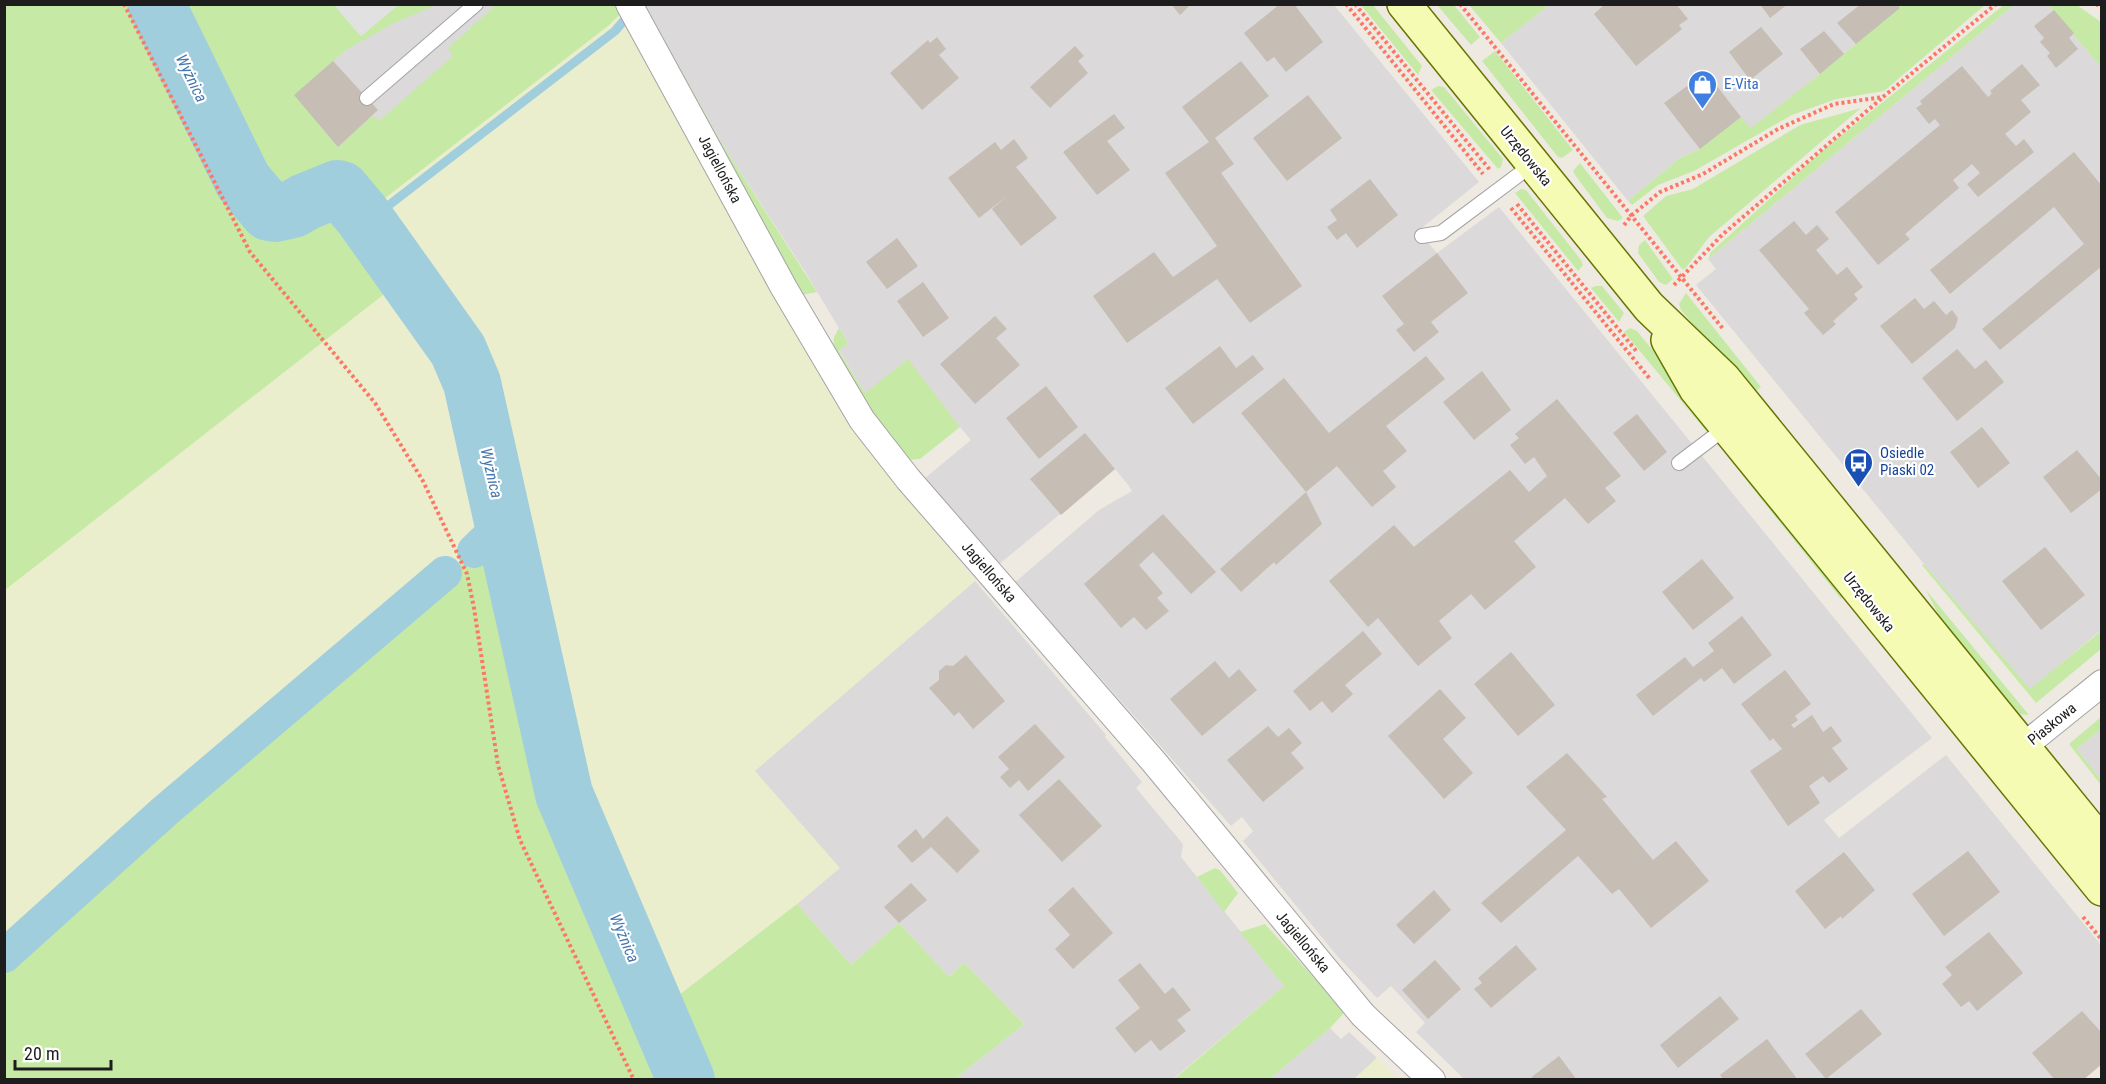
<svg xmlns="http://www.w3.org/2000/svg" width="2106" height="1084" font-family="'Roboto Condensed',sans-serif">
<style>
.residential{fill:#dbd9d9}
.farmland{fill:#ebeecc}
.grass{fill:#c6eaa6}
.parking{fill:#e1e1e1}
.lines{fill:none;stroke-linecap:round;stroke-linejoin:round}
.stream{stroke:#a1cedd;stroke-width:9}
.canal{stroke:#a1cedd;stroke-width:34}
.river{stroke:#a1cedd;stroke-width:58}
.building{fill:#c6bdb5}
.lane-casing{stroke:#a4a4a4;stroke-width:16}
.street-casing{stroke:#a4a4a4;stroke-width:28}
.secondary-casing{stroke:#667502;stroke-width:36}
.path{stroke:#fd7764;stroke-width:4;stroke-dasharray:3 3;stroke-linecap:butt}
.lane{stroke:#fff;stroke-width:14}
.street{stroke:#fff;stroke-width:26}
.secondary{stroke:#f6fbb3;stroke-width:33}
.labels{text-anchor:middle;stroke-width:4.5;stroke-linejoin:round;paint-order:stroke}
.shop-label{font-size:15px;fill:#366cbe;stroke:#fff;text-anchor:start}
.street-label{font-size:15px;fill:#1d1d1d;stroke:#fff}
.transit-label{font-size:15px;fill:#164399;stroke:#fff;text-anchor:start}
.water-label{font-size:16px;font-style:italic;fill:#4778ae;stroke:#fff}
</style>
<rect width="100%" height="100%" fill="#eeeae2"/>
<!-- residential -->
<path class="residential" d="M398,5h194l-210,196 -88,-106z
M645,5h689l145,177 -61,49 19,22 62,-46 433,531 -108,82 15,18 107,-83 155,190v119l-18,16 -619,-1 -48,-47 9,-9 -34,-37 -14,12 -38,-40 -96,-117 10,-10 -11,-14 -11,9 -134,-152 -19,-21 -4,2 -61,-71 86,-74 33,-19 -3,-5 -14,-17 -117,96 -74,-86 47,-39 -11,-13 -95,-34 -26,-43 9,-7 -44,-73 -83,-128z
M1549,5h353l-82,69 -69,55 -10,-11 -41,31 -20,9 -52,43 -127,-158z
M2014,5h34l53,62v563l-71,60 -106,-126 -228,-279 20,-16 -8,-10z
M975,581l131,154 -1,2 37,45 -6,6 47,56 -2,13 103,129 -111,93h-218l69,-55 -60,-61 -15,14 -50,-54 -48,42 -54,-61 42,-36 -85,-97z
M2101,729v51l-24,-31z
M1330,1028l11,11 8,-7 28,26 -23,21h-84z"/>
<!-- farmland -->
<path class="farmland" d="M622,12l250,438 103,131 -220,190 85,97 -43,36 -131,101 -91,-207 -100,-442 -104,-147 237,-183z
M397,282l51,71 16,41 31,136 -21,21 -29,22 -280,238 -160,145v-366z
M1377,1058l22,21h-45z"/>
<!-- grass -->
<path class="grass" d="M2005,4l9,1 -306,254 3,-7 112,-102z
M5,5h329l27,31 37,-31h38l-44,19 -46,26 -51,45 43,52 35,-32 6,6 74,-65 -5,-8 48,-43h121l5,7 -14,14 -237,183 44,61 -410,320z
M642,5h3l76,137 96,150 -15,3z
M1361,5h12l49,61 -4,9z
M1437,5h17l26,32 -9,8z
M1469,5h80l-48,38z
M1902,5h83l-101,86 -48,8 -44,16 -98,56 -36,14 -26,20 -4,-4 52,-43 20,-9 41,-32 10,11 69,-54z
M2048,5h29l24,17v45z
M1495,51l78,99 -11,8 -4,-1 -76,-96z
M1438,86l6,1 59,72 -2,8 -3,2 -67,-79z
M1861,108l-152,129 -24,32h-3l-39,-53 23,-20 27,-7 107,-64z
M1580,163l43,55 -5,3 -11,-3 -32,-43 -2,-4z
M1521,189l5,1 55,70 2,5 -5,6 -63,-78z
M1645,240l28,39 -7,6 -7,-3 -21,-29 1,-8z
M1595,286h7l22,27 -5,9 -28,-34z
M1686,293l75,94 -6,5 -7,-2 -67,-80 -2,-6z
M839,328l9,15 -9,8 26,42 43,-34 52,68 -40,32 -13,1 -41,-55 -33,-53 1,-15z
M1630,328l7,3 73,89 1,6 -5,5 -82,-99z
M1733,452l114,139 -6,8 -114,-143z
M495,530l62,278 117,271h-669v-123l160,-145 280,-238 29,-22z
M1924,564l106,125 71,-58v18l-65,54 -114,-138z
M1926,590l103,125 -20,-2 -55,-67z
M2101,717v12l-24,20 24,31v5l-32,-41z
M1215,868l5,2 18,23 -14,19 -27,-35z
M797,904l54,61 48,-42 50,54 15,-14 60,61 -69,55h-257l-32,-74z
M1265,924l80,88 -15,16 -60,51 -97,1 111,-94 -44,-54z"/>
<!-- parking -->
<path class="parking" d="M334,5h64l-37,31z"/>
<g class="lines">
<!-- stream -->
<path class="stream" d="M367,222l248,-191 11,-13"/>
<!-- canal -->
<path class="canal" d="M474,551l29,-28
M4,956l161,-145 280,-238"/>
<!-- river -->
<path class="river" d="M156,4l87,177 26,31 6,1 18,-4 12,-7 32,-13 4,1 21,25 96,135 14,33 92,411 122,286"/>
</g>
<!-- building -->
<path class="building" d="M1171,4h20l-11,11z
M1280,4h14l29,38 -37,30 -12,-15 -7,5 -23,-29z
M1605,4h71l12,15 -9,6 3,4 -46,37 -42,-52z
M1760,4h28l-18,14z
M1861,4h36l3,4 -44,36 -19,-21z
M2054,10l20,23 -5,5 9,11 -22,19 -9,-12 3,-3 -10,-11 4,-4 -10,-12z
M1761,27l22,27 -33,26 -21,-28z
M1824,31l20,23 -24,20 -20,-25z
M937,37l9,12 -7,6 20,23 -37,32 -32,-37 38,-33 2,3z
M1075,46l9,10 -6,5 10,12 -38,35 -20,-21z
M333,61l45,49 -40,37 -44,-52z
M1241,61l28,35 -54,42 19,26 -13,9 81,113 -52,37 -33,-44 -90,64 -34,-47 61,-44 19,25 44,-31 -52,-73 44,-31 -27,-35z
M2022,64l18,21 -19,15 10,12 -26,22 11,12 8,-7 10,13 -56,45 -11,-13 13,-11 -8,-9 -19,16 6,8 -54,46 5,5 -32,26 -43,-53 105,-87 -5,-6 -6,5 -13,-16 6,-4 -2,-3 42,-35 26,31 4,-4 -2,-2z
M1706,72l35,45 -41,32 -36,-46z
M1308,95l34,43 -55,43 -34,-43z
M1114,114l11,14 -18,13 23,29 -33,25 -34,-43z
M1014,139l14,19 -12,9 41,51 -36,28 -29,-37 15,-13 -28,22 -31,-40 47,-36 6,8z
M2074,152l28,34v80l-102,84 -18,-21 102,-85 -30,-37 -104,87 -20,-24z
M1370,179l28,36 -41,33 -11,-15 -9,7 -10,-13 10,-7 -7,-10z
M1794,221l12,14 11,-10 12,14 -13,11 21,25 10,-8 16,20 -9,7 4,5 -25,22 3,3 -13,11 -19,-22 5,-4 -50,-59z
M897,238l21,28 -31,23 -21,-27z
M1437,253l31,40 -37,29 8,10 -25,20 -18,-22 8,-6 -22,-28z
M923,282l26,36 -26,19 -26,-36z
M1915,298l9,11 10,-8 12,14 6,-5 6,8 -3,10 -43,36 -32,-38z
M995,316l12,13 -11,9 24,27 -45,39 -35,-40z
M1220,346l16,22 17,-13 11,14 -71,55 -28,-36z
M1957,349l18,20 11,-9 18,22 -47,39 -35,-43z
M1426,356l19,23 -59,47 21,25 -24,20 13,16 -24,20 -35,-41 -31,26 -65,-79 43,-35 45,55z
M1482,371l29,39 -37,30 -31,-38z
M1046,386l32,41 -39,32 -33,-41z
M1557,399l64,77 -16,12 11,13 -28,23 -23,-26 -51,43 22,26 -51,43 -14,-16 -32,27 13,17 -34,28 -40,-48 -10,9 -39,-46 65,-56 20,22 96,-77 19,22 18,-16 -13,-19 -9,7 -15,-19 9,-7 -4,-4z
M1637,414l30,38 -23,19 -31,-38z
M1982,427l28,36 -32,25 -28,-36z
M1085,433l30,36 -54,46 -31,-36z
M2077,450l25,30v9l-31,24 -28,-36z
M1306,492l16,32 -46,41 -2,-3 -33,30 -21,-23z
M1163,514l53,58 -25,22 -38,-42 -14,13 24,28 -6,5 12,13 -23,19 -12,-13 -13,11 -37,-44z
M2045,547l40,48 -44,35 -39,-49z
M1702,559l32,39 -41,32 -31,-38z
M1742,616l30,39 -38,29 -12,-16 -18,14 -3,-4 -48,38 -17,-21 49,-38 8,10 21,-16 -6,-8z
M1363,631l19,23 -37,31 8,9 -21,19 -10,-12 -12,10 -17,-20z
M1511,652l44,53 -37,31 -44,-52z
M966,655l39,46 -32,28 -14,-17 -5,4 -25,-28 10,-8v-9l7,-6 7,1z
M1215,661l14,17 10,-9 18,21 -55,46 -32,-37z
M1785,670l26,34 -16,12 3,4 -7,5 3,3 18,-13 11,17 8,-6 11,15 -10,7 16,21 -19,14 -6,-7 -14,10 11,17 -32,23 -38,-55 32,-22 -9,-11 -3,3 -29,-37z
M1440,689l26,29 -23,21 30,34 -29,26 -56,-63z
M1035,724l30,33 -37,34 -9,-11 -9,8 -10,-11 9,-8 -11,-12z
M1268,726l10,11 11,-9 13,15 -11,10 13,15 -41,34 -36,-42z
M1567,753l40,44 -5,2 51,61 23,-19 33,40 -58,47 -32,-39 -7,5 -34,-38 -77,67 -20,-20 85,-73 -40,-43z
M1059,779l43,47 -40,36 -43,-47z
M947,816l33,35 -23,22 -26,-26 -19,16 -15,-17 19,-17 7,10z
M1968,851l32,41 -56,44 -32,-42z
M1844,852l31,38 -33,29 -1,-3 -16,13 -30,-38z
M911,883l16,17 -28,23 -15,-16z
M1073,887l40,46 -40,36 -18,-20 15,-14 -22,-25z
M1434,890l17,20 -37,34 -18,-19z
M1989,932l34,41 -46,38 -8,-10 -8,6 -19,-23 10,-9 -7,-8z
M1516,945l21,24 -46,39 -17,-19 8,-6 -4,-5z
M1435,960l26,29 -33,30 -26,-29z
M1140,963l25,31 8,-7 18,23 -14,10 9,11 -26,20 -9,-11 -16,13 -20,-25 25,-20 -22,-28z
M1720,996l19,23 -61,49 -18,-23z
M1861,1009l21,25 -56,45 -21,-25z
M2082,1011l20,22v31l-19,16h-28l-23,-27z
M1767,1039l31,41h-74l-4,-5z
M1559,1056l18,24h-48l4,-4z"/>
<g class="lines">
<defs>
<path id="lane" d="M367,98l109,-94
M1422,236l19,-3 92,-69
M1679,463l49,-37"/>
<path id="street" d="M629,4l155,284 78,132 46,59 246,283 209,253 69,65
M2009,758l93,-75"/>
<path id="secondary" d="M1404,4l245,303 75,72 378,465
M1668,340l28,49 406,500"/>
</defs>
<!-- lane casing -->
<use href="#lane" class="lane-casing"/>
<!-- street casing -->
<use href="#street" class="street-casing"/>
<!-- secondary casing -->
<use href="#secondary" class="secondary-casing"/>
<!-- path -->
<path class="path" d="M124,4l126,248 125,151 48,78 44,93 7,34 24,157 22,75 114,240
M1346,4l137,170
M1355,4l135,166
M1460,4l264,326
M2096,4l6,4
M1517,204l120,148
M1511,208l139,171
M1624,225l8,-10 28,-23 43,-18 75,-45 56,-25 49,-7 113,-93
M1674,285l48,-50 160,-137
M2083,917l19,23"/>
<!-- lane -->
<use href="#lane" class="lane"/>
<!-- street -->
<use href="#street" class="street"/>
<!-- secondary -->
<use href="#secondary" class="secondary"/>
</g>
<!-- icons -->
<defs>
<symbol id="shop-pin" viewBox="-11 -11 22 30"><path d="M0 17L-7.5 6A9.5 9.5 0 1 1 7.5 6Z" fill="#3f7fe0" stroke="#fff"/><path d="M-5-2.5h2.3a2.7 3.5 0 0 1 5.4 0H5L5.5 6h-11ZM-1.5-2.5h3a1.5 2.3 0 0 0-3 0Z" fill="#fff"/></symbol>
<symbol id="bus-pin" viewBox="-11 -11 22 30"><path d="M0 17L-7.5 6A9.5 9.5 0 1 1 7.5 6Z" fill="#1a4fb4" stroke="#fff"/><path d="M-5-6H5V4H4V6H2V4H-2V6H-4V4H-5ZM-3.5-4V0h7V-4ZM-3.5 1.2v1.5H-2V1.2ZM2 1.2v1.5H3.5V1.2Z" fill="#fff"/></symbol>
</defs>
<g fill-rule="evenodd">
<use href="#shop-pin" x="1686" y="68" width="33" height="45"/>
<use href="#bus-pin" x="1842" y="446" width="33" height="45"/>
</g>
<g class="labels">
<!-- shop labels -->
<g class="shop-label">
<text x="1724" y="89">E-Vita</text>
</g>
<!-- street labels -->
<g class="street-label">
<text transform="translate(1526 156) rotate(51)" y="5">Urzędowska</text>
<text transform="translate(720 169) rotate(62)" y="5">Jagiellońska</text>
<text transform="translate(989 572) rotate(49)" y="5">Jagiellońska</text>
<text transform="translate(1869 602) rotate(51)" y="5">Urzędowska</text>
<text transform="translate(2052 724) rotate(-39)" y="5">Piaskowa</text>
<text transform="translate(1303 942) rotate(50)" y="5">Jagiellońska</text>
</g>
<!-- transit labels -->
<g class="transit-label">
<text x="1880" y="458">Osiedle<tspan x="1880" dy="17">Piaski 02</tspan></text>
</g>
<!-- water labels -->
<g class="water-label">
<text transform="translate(192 78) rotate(64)" y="6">Wyżnica</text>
<text transform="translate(492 473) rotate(77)" y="6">Wyżnica</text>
<text transform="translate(625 938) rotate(67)" y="6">Wyżnica</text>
</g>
</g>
<!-- border -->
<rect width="2106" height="1084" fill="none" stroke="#1d1d1d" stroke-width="12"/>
<!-- scale -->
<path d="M15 1060v9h96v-9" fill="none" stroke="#1d1d1d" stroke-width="3"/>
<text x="24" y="1060" font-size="18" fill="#1d1d1d" stroke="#ffffff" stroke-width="4.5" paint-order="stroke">20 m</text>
</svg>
